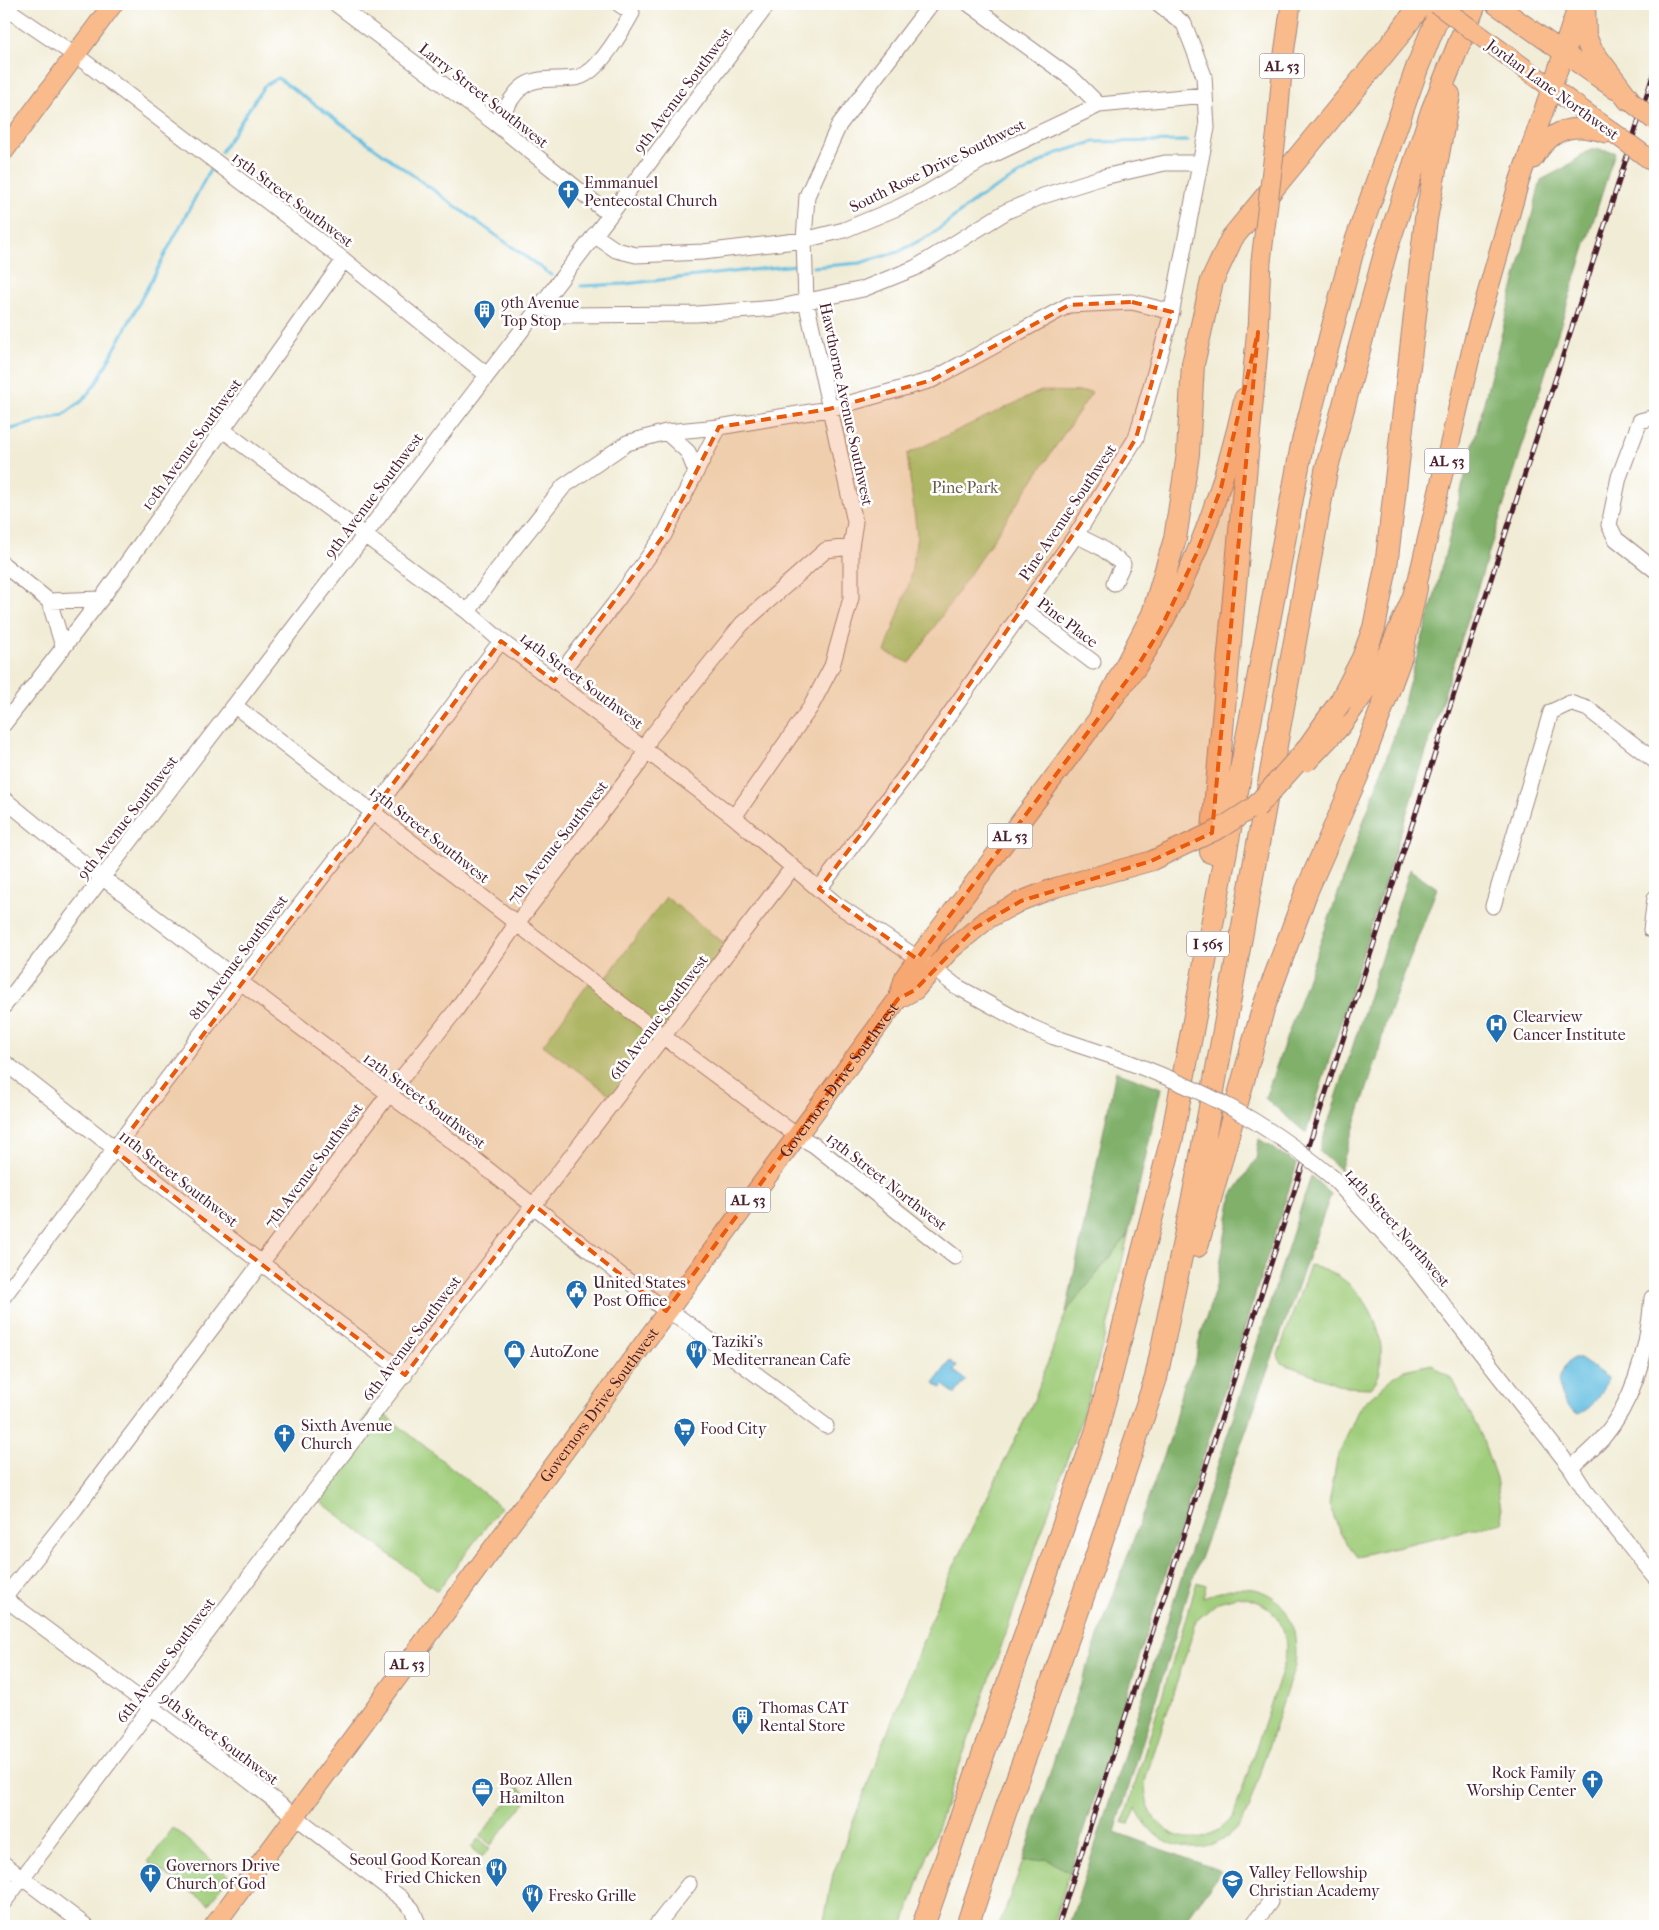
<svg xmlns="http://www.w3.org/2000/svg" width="1659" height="1930" font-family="'IM FELL French Canon',serif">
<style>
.green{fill:#a0cd7b;stroke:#757653;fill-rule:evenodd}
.forest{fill:#80b06b;stroke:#65684b}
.water{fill:#63bee1;stroke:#566e86}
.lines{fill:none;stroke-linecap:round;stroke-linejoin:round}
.stream{stroke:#63bee1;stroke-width:3}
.minor-casing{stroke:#9e8680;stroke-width:17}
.major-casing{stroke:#9e8680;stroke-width:21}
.highway-casing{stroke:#9e8680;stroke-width:24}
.minor{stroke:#fff;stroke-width:15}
.major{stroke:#fabb8c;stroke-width:19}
.highway{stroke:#fabb8c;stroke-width:22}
.rail-casing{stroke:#4a1f2b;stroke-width:5}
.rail{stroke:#fff;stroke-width:3;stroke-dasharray:9;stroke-linecap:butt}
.minor-bridge-casing{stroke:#9e8680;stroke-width:17;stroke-linecap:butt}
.major-bridge-casing{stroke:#9e8680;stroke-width:21;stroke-linecap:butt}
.highway-bridge-casing{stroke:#9e8680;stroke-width:24;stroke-linecap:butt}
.minor-bridge{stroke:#fff;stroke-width:15}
.major-bridge{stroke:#fabb8c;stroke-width:19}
.highway-bridge{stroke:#fabb8c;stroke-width:22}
.marked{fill:#e8590c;fill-opacity:0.2;stroke:#e8590c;stroke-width:4;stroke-dasharray:10 6;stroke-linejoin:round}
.labels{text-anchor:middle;stroke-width:5;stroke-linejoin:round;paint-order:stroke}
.shield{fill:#fff;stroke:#80626b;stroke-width:1}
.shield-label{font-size:15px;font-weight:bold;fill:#4a1f2b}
.street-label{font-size:16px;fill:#4a1f2b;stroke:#fff}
.poi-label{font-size:16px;fill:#4a1f2b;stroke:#fff;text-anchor:start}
.park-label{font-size:16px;fill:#685c47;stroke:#fff}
</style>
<rect width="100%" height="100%" fill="#fff"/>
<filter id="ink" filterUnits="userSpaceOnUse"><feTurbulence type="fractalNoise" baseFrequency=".02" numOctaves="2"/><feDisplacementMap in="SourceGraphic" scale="10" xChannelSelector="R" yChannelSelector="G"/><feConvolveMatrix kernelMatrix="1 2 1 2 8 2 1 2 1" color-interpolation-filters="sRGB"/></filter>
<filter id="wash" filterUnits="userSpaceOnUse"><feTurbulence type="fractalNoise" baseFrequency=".0096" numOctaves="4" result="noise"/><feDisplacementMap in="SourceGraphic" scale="20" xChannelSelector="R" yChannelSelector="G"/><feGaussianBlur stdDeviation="1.12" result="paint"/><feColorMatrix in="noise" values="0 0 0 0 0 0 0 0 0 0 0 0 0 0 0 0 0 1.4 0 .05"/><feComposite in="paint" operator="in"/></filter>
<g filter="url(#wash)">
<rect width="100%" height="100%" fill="#f1ecd5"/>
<!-- green -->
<path class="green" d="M1041,391l51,1 -182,271 -25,-11 25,-71 7,-45 -10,-82z
M666,897l61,49 -115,150 -69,-51 48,-65 9,6z
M1128,1235l-18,82 -24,88 -183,521h-80l10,-52 109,-283 92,-191 32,-88z
M1310,1265c42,8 73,49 71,91 0,13 -1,23 -11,32l-24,-1 -65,-24 -3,-8z
M1432,1364l21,16 28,55 15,43 7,44 -146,34 -16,-21 -12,-31 8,-45 22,-51 37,-33 8,-5z
M374,1406l127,101 -64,84 -117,-90 42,-56 -12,-8z
M1197,1582l9,3 -3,13c12,-4 24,-10 37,-10 45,-1 60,39 55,77l-49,150c-27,48 -87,42 -110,-7l-6,16 -7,-1zM1237,1597c38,3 53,30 48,65l-52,155c-37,43 -94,16 -87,-40l51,-157 21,-18z
M518,1787l12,9 -39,49 -11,-9z
M173,1828l56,47 -20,29 -61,-42z
M478,1839l12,9 -8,9 -11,-9z
M1047,1859l23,14 -18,53h-53l24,-65z"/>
<!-- forest -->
<path class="forest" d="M1591,149l24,3 -309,981 -41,-35 128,-359 39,-134 109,-425 23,-12z
M1410,869l27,19 -52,136 -7,31 -38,115 -21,-19z
M1116,1071l45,17 -33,147 -62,77z
M1259,1139l38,25 -227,709 -23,-14 -24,2 33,-108 115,-317 12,-52 13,-23 2,-17 19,-61 15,-88 24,-36z
M1311,1176l20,18 -139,387 -77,251 106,39 -39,55h-113z"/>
<!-- water -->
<path class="water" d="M1571,1358h8l29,20c-7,15 -14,30 -30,36 -23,-14 -24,-36 -7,-56z
M950,1361l7,5 -3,5 12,9 -11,14 -12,-9 -2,3 -7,-5z"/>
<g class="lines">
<!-- stream -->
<path class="stream" d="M221,152l43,-66 14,-8 273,197
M813,267l47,-4 38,-11 36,-19 44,-35 77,-44 38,-12 95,-1
M581,286l43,-2 172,-19
M4,431l59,-16 19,-14 15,-19 113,-212"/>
</g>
</g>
<g filter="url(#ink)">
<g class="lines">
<defs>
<path id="minor" d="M336,4l160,120 114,91
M969,4l106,77 24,24
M4,7l81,55 259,198 143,115
M496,124c7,-10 14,-26 24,-35 15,-15 40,-7 59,-12 20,-5 43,-46 53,-64l-13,-9
M594,235l22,15 20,5 67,-3 101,-12 40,-10 53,-22 30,-15 55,-33 117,-55 106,-10
M540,306l24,9 133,-1 79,-6 87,-19 52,-21 92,-57 36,-15 60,-19 62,-14h35
M1655,417l-15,4 -21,56 -10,48 7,14 39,31
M223,430l245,182 33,29 233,176 102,87 98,65 22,17 75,41 23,10 66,22
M666,432l22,20 8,20
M1076,535l24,12 23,17 -9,19
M4,565l45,36 14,45
M49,601l52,-2
M1023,609l70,53
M468,612l29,-42 67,-84 63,-43 39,-11 53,-5 110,-18 103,-29 137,-75 63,-3 40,10
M554,681l61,-78 49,-68 55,-108
M235,706l429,331 132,98 18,10 141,112
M4,724l97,-125 243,-339
M4,799l66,54 397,300 199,158 14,7 146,108
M734,817l76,-109 22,-42 19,-68v-51l4,-25 -49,-221 -2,-61 3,-44 32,-71 92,-121
M819,889l94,-123 163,-231 60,-97 34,-118 37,-192 -3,-52 -11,-29 -9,-23 -25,-20
M1493,906l58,-194 19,-9 18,6 67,52
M1651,930l4,-32
M4,1006l606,-791 158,-211
M4,1062l333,260 59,44 9,9
M1332,1177l77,84 162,207 14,22 70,87
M4,1296l236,-314 133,-170 128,-171
M1571,1468c10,-9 22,-19 31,-29 33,-39 46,-91 50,-141h3
M4,1598l71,-89 314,-415 67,-84 61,-87 122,-159 11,-26 92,-114 84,-74 25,-3
M4,1598l226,168 171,132 11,11 7,17
M4,1864l82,62
M4,1902l302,-400 487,-635
M656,1926l33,-42
M1252,1926l18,-24"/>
<g id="major">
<path d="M1495,4l121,86"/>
<path d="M1516,62l102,74"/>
<path d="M1277,129l6,-68 8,-57"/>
<path d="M4,151l109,-147"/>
<path d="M1644,155l11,8"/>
<path d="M1533,159c19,-31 39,-37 73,-26"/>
<path d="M1256,345l2,-13 3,-71"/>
<path d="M1341,726l24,-33 24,-43 27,-62 59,-252 44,-154 45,-130"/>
<path d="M898,999l17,-9 34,-39 40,-33 32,-17 36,-14 94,-26"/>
<path id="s1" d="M214,1926l684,-927 7,-23 12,-17 220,-292c52,-82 86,-173 107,-269"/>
</g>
<path id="highway" d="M1584,4l1,32 6,14 38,50
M1564,52l15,-45
M1341,701l22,-43 11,-30 12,-61 40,-348 23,-124
M1102,712l51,-98 22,-75 13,-85 5,-90 19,-83 20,-43 166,-202 23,-32
M1211,852l47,-520
M1197,1246l66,-237 44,-119 50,-114 44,-120 15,-68
M923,1926l174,-496 75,-292 130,-693 50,-192 65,-185 26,-64
M967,1926l40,-119 74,-205 75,-224 42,-205 128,-702 60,-221 46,-139 43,-107"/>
</defs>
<!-- minor casing -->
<use href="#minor" class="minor-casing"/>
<!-- major casing -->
<use href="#major" class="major-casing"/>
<!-- highway casing -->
<use href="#highway" class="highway-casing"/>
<!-- minor -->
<use href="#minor" class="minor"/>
<!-- major -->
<use href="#major" class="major"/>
<!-- highway -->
<use href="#highway" class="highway"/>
<defs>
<path id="rail" d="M1058,1926l597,-1857"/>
</defs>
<!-- rail casing -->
<use href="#rail" class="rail-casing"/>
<!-- rail -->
<use href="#rail" class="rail"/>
<defs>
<path id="minor-bridge" d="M1120,1059c84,31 142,60 212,118"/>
<path id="major-bridge" d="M1437,4l79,58
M1629,100l25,20
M1618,136l26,19
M1261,261l16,-132
M1307,762l34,-36
M1151,861l70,-33 45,-29"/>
<path id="highway-bridge" d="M1255,808l51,-57 35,-50"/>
</defs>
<!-- minor-bridge casing -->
<use href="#minor-bridge" class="minor-bridge-casing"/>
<!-- major-bridge casing -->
<use href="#major-bridge" class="major-bridge-casing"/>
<!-- highway-bridge casing -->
<use href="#highway-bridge" class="highway-bridge-casing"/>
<!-- minor-bridge -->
<use href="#minor-bridge" class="minor-bridge"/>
<!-- major-bridge -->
<use href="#major-bridge" class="major-bridge"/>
<!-- highway-bridge -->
<use href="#highway-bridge" class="highway-bridge"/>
</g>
</g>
<!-- marked area -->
<path class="marked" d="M1132,302l40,10 -36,126 -25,42 -198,286 -94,123 98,70 220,-292 23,-37 36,-75 25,-67 37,-156 -46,501 -61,28 -130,40 -46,27 -60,62 -17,9 -232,312 -132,-106 -129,170 -290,-224 386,-510 53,40 110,-146 55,-108 110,-18 103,-29 137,-75z"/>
<!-- icons -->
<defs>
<symbol id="church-pin" viewBox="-11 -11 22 30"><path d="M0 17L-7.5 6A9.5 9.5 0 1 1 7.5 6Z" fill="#1f6fb2" stroke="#fff"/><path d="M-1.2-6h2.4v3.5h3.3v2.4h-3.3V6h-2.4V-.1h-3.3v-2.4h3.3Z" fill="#fff"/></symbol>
<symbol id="building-pin" viewBox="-11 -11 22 30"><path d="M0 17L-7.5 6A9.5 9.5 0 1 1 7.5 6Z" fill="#1f6fb2" stroke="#fff"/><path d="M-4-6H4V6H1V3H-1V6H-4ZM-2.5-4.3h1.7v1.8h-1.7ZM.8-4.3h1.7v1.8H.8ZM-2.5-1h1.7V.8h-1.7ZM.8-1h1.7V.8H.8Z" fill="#fff"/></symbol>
<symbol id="hospital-pin" viewBox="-11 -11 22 30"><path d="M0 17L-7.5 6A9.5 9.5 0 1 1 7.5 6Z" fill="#1f6fb2" stroke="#fff"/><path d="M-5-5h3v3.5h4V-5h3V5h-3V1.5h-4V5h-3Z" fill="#fff"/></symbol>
<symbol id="civic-pin" viewBox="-11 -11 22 30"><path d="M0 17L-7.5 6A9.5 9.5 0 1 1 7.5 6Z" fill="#1f6fb2" stroke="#fff"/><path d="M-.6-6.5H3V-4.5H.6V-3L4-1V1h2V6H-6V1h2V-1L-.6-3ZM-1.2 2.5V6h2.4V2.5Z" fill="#fff"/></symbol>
<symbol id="restaurant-pin" viewBox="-11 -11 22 30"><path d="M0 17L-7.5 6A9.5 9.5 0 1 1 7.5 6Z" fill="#1f6fb2" stroke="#fff"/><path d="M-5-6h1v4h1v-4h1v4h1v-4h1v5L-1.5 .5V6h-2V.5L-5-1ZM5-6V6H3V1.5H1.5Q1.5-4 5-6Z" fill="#fff"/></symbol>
<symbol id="shop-pin" viewBox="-11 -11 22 30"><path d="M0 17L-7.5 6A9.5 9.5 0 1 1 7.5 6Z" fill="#1f6fb2" stroke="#fff"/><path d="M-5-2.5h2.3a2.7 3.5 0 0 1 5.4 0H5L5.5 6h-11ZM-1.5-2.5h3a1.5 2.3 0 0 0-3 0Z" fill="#fff"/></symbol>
<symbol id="supermarket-pin" viewBox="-11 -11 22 30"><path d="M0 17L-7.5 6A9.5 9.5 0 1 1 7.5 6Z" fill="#1f6fb2" stroke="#fff"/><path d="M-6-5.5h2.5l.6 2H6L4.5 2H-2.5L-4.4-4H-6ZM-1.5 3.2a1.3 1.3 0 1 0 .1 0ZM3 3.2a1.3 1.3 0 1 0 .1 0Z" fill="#fff"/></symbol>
<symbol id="office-pin" viewBox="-11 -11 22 30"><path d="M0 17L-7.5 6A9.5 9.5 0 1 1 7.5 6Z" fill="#1f6fb2" stroke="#fff"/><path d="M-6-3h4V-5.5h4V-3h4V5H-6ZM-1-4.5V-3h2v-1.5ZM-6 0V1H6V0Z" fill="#fff"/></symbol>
<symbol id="school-pin" viewBox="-11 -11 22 30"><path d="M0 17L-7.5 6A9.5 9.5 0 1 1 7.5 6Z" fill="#1f6fb2" stroke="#fff"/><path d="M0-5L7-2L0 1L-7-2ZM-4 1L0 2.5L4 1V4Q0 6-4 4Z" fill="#fff"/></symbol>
</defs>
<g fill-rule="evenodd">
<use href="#church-pin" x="556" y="178" width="25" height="34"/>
<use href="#building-pin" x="472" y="298" width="25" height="34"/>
<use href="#hospital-pin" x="1484" y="1012" width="25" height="34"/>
<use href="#civic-pin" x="564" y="1278" width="25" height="34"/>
<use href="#restaurant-pin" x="684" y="1338" width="25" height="34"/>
<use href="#shop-pin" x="502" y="1338" width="25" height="34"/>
<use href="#supermarket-pin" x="672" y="1416" width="25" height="34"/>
<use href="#church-pin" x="272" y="1422" width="25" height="34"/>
<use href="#building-pin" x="730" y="1704" width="25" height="34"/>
<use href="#church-pin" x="1580" y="1768" width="25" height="34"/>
<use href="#office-pin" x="470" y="1776" width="25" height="34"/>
<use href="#restaurant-pin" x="484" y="1856" width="25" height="34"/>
<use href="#church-pin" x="138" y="1862" width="25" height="34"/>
<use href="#school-pin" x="1220" y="1868" width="25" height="34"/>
<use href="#restaurant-pin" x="520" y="1882" width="25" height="34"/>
</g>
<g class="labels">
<!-- shield labels -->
<g class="shield">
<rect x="1259.5" y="53.5" width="45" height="25" rx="4"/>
<rect x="1424.5" y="448.5" width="45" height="25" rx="4"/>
<rect x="987.5" y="823.5" width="45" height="25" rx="4"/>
<rect x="1187" y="931.5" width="42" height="25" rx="4"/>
<rect x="725.5" y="1187.5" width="45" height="25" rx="4"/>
<rect x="384.5" y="1651.5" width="45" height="25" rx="4"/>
</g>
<g class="shield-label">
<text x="1282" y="71">AL 53</text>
<text x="1447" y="466">AL 53</text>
<text x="1010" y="841">AL 53</text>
<text x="1208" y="949">I 565</text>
<text x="748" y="1205">AL 53</text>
<text x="407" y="1669">AL 53</text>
</g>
<!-- street labels -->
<g class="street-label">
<text transform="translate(1553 89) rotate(36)" y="6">Jordan Lane Northwest</text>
<text transform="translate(682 90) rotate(-53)" y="6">9th Avenue Southwest</text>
<text transform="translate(484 95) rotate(38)" y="6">Larry Street Southwest</text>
<text transform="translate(937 165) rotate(-26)" y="6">South Rose Drive Southwest</text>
<text transform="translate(293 199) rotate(37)" y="6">15th Street Southwest</text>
<text transform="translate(847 404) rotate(78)" y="6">Hawthorne Avenue Southwest</text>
<text transform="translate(191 444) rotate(-54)" y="6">10th Avenue Southwest</text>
<text transform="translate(373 495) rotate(-53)" y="6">9th Avenue Southwest</text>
<text transform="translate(1067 512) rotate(-56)" y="6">Pine Avenue Southwest</text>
<text transform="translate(1068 622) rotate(37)" y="6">Pine Place</text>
<text transform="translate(582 680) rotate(37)" y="6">14th Street Southwest</text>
<text transform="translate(127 817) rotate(-52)" y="6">9th Avenue Southwest</text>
<text transform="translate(430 834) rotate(38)" y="6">13th Street Southwest</text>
<text transform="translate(557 842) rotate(-52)" y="6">7th Avenue Southwest</text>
<text transform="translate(238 957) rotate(-53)" y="6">8th Avenue Southwest</text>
<text transform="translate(658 1017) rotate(-53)" y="6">6th Avenue Southwest</text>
<text dy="6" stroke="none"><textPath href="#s1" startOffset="1052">Governors Drive Southwest</textPath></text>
<text transform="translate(425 1100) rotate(37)" y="6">12th Street Southwest</text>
<text transform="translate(313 1165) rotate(-53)" y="6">7th Avenue Southwest</text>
<text transform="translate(179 1178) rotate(38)" y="6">11th Street Southwest</text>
<text transform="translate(887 1181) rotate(38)" y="6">13th Street Northwest</text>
<text transform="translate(1398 1227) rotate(49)" y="6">14th Street Northwest</text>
<text transform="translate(411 1338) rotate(-53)" y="6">6th Avenue Southwest</text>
<text dy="6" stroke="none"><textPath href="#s1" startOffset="648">Governors Drive Southwest</textPath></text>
<text transform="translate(165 1660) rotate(-53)" y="6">6th Avenue Southwest</text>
<text transform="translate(220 1738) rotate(37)" y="6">9th Street Southwest</text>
</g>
<!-- poi labels -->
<g class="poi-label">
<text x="584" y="188">Emmanuel<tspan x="584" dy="18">Pentecostal Church</tspan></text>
<text x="501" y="308">9th Avenue<tspan x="501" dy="18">Top Stop</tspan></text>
<text x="1513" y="1022">Clearview<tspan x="1513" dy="18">Cancer Institute</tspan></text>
<text x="593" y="1288">United States<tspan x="593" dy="18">Post Office</tspan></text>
<text x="712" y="1347">Taziki's<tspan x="712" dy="18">Mediterranean Cafe</tspan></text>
<text x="530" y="1357">AutoZone</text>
<text x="301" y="1431">Sixth Avenue<tspan x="301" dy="18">Church</tspan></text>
<text x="700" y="1434">Food City</text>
<text x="759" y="1713">Thomas CAT<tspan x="759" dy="18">Rental Store</tspan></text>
<text x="1576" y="1778" text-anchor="end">Rock Family<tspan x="1576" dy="18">Worship Center</tspan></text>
<text x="499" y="1785">Booz Allen<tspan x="499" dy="18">Hamilton</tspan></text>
<text x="481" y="1865" text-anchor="end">Seoul Good Korean<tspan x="481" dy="18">Fried Chicken</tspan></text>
<text x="166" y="1871">Governors Drive<tspan x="166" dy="18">Church of God</tspan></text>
<text x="1249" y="1878">Valley Fellowship<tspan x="1249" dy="18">Christian Academy</tspan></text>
<text x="548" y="1901">Fresko Grille</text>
</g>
<!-- park labels -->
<g class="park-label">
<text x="965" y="493">Pine Park</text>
</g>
</g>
<!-- margin -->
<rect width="1659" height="1930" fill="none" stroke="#fff" stroke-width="20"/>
</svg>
